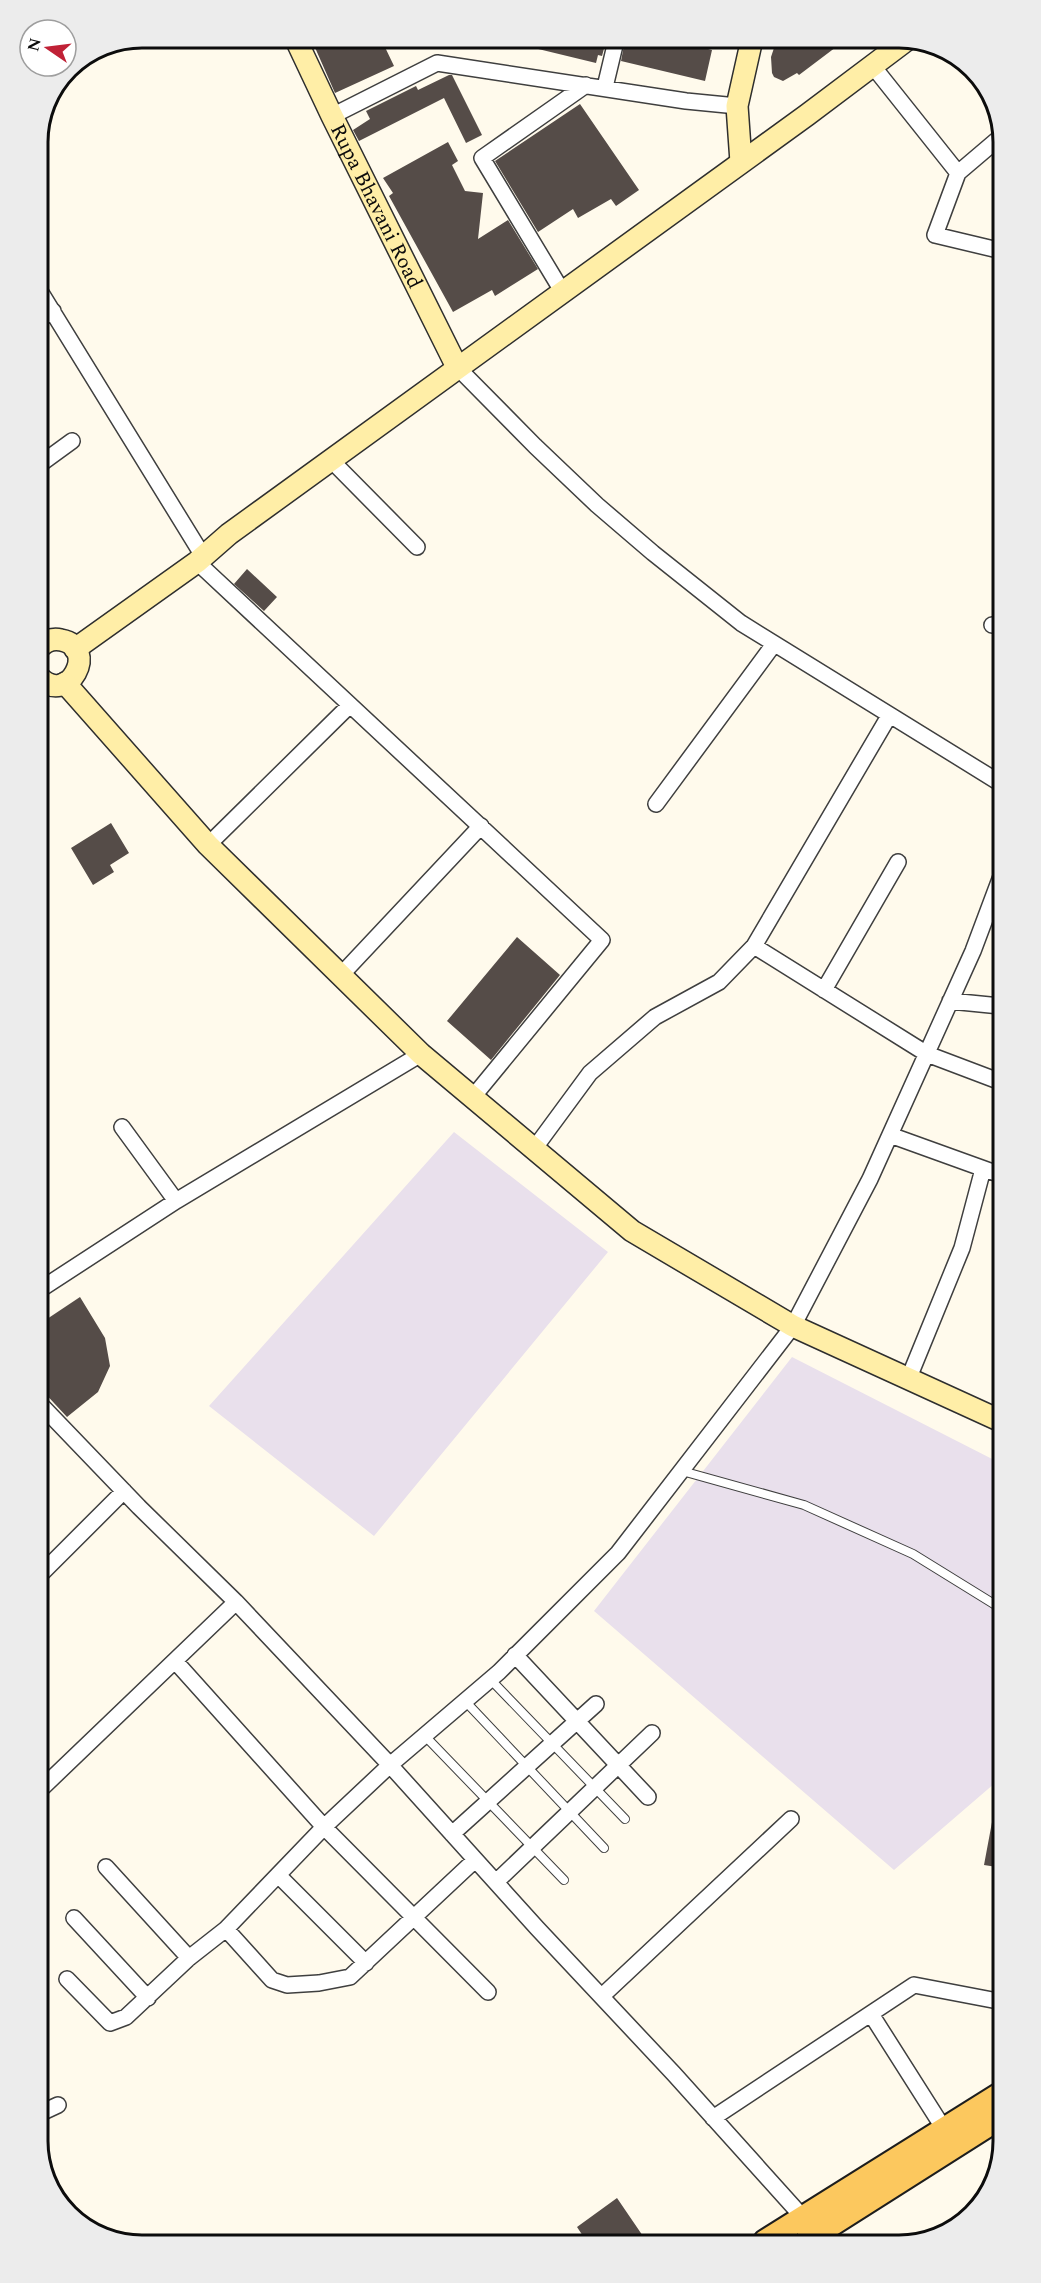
<svg xmlns="http://www.w3.org/2000/svg" width="1041" height="2283" font-family="Spectral,serif">
<style>
.industrial{fill:#e9e0ec}
.building{fill:#554c48}
.lines{fill:none;stroke-linecap:round;stroke-linejoin:round}
.lane-casing{stroke:#3f3f3f;stroke-width:10}
.street-casing{stroke:#3f3f3f;stroke-width:18}
.secondary-casing{stroke:#2e2e2e;stroke-width:24}
.primary-casing{stroke:#1d1d1d;stroke-width:26}
.lane{stroke:#fff;stroke-width:8}
.street{stroke:#fff;stroke-width:15}
.secondary{stroke:#ffeea7;stroke-width:21}
.primary{stroke:#fcc85e;stroke-width:22}
.labels{text-anchor:middle;stroke-width:6;stroke-linejoin:round;paint-order:stroke}
.street-label{font-size:21px;fill:#0c0c0c;stroke:#fff}
.rim{fill:none;stroke:#0c0c0c;stroke-width:3}
</style>
<rect width="100%" height="100%" fill="#fffaec"/>
<!-- industrial -->
<path class="industrial" d="M454,1132l154,120 -234,284 -165,-130z
M792,1357l210,107v313l-108,93 -300,-259z"/>
<!-- building -->
<path class="building" d="M848,38l-49,37 -2,-2 -14,8 -9,-4 -2,-4 -1,-16 6,-18z
M625,40h49l38,10 -7,31 -84,-20z
M531,41h75l-4,15 -4,-1 -2,8 -66,-16z
M313,43h70l11,23 -59,27z
M449,75h3l30,60 -16,8 -22,-45 -85,43 -6,-11 17,-11 -4,-8 50,-25 2,4z
M580,104l59,86 -23,16 -5,-7 -33,19 -5,-9 -35,23 -43,-71z
M448,142l10,19 -6,4 13,26 18,2 -5,46 30,-19 30,49 -43,27 -3,-6 -39,22 -64,-116 4,-3 -10,-15z
M247,569l30,28 -13,14 -30,-27z
M111,823l18,30 -19,12 4,7 -21,13 -22,-37z
M517,937l43,38 -69,85 -44,-39z
M80,1297l25,41 5,28 -12,26 -31,25 -26,-28v-66z
M995,1806l8,1v61l-19,-3z
M617,2198l30,44h-60l-10,-15z"/>
<g class="lines">
<defs>
<path id="lane" d="M682,1471l122,34 109,49 89,55
M490,1679l135,140
M465,1701l139,147
M425,1736l139,144"/>
<path id="street" d="M872,65l86,108 40,-34
M605,87l11,-46
M332,116l105,-53 249,38 51,5
M958,173l-23,62 63,15
M38,288l165,268
M562,291l-80,-133 104,-73
M38,320l15,-9
M457,367l78,79 62,59 56,48 88,70 259,160
M330,459l87,88
M39,465l33,-24
M197,562l405,378 -129,157
M992,625h7
M656,804l118,-160
M208,845l142,-140
M754,946l173,108 74,28
M341,975l140,-149
M824,990l74,-128
M950,1001l50,5
M122,1127l54,74
M890,1135l111,40
M534,1149l56,-76 65,-56 64,-35 35,-36 135,-230
M41,1289l135,-88 245,-147
M908,1380l54,-132 21,-79
M41,1405l98,102 97,95 154,163 147,163 137,146 134,149
M42,1573l82,-82
M515,1655l133,142
M175,1661l149,166 164,165
M42,1788l194,-186
M452,1834l144,-130
M106,1867l83,91
M278,1875l88,88
M496,1882l156,-149
M74,1918l74,80
M226,1929l46,51 15,5 32,-2 31,-6 125,-117
M67,1979l43,44 16,-6 63,-59 37,-29 98,-102 66,-62 109,-93 119,-119 175,-227 77,-147 103,-228 27,-72
M602,1996l189,-177
M871,2014l73,115
M43,2112l15,-7
M713,2118l201,-133 89,17"/>
<g id="secondary">
<path id="s1" d="M298,44l34,72 125,251"/>
<path d="M741,162l-4,-56 15,-67"/>
<path d="M39,648c6,-7 13,-10 22,-8 39,7 7,68 -22,37"/>
<path d="M75,649l122,-87 32,-28 578,-419 101,-76"/>
<path d="M65,683l143,162 213,209 211,177 161,95 208,95"/>
</g>
<path id="primary" d="M765,2241l238,-149
M806,2241l197,-125"/>
</defs>
<!-- lane casing -->
<use href="#lane" class="lane-casing"/>
<!-- street casing -->
<use href="#street" class="street-casing"/>
<!-- secondary casing -->
<use href="#secondary" class="secondary-casing"/>
<!-- primary casing -->
<use href="#primary" class="primary-casing"/>
<!-- lane -->
<use href="#lane" class="lane"/>
<!-- street -->
<use href="#street" class="street"/>
<!-- secondary -->
<use href="#secondary" class="secondary"/>
<!-- primary -->
<use href="#primary" class="primary"/>
</g>
<g class="labels">
<!-- street labels -->
<g class="street-label">
<text dy="7" stroke="none"><textPath href="#s1" startOffset="180">Rupa Bhavani Road</textPath></text>
</g>
</g>
<!-- crop -->
<path d="M0 0H1041V2283H0ZM142 48H899A94 94 0 0 1 993 142V2141A94 94 0 0 1 899 2235H142A94 94 0 0 1 48 2141V142A94 94 0 0 1 142 48Z" fill="#ececec" fill-rule="evenodd"/>
<path class="rim" d="M142 48H899A94 94 0 0 1 993 142V2141A94 94 0 0 1 899 2235H142A94 94 0 0 1 48 2141V142A94 94 0 0 1 142 48Z"/>
<!-- north arrow -->
<g transform="translate(48 48) rotate(284)"><circle r="28" fill="#ffffff" stroke="#9e9e9e" stroke-width="1.5"/>
<path d="M0-4.5L10 22L0 15L-10 22Z" fill="#c02136"/>
<text y="-9" font-size="16" font-weight="bold" text-anchor="middle" fill="#0c0c0c">N</text>
</g>
</svg>
